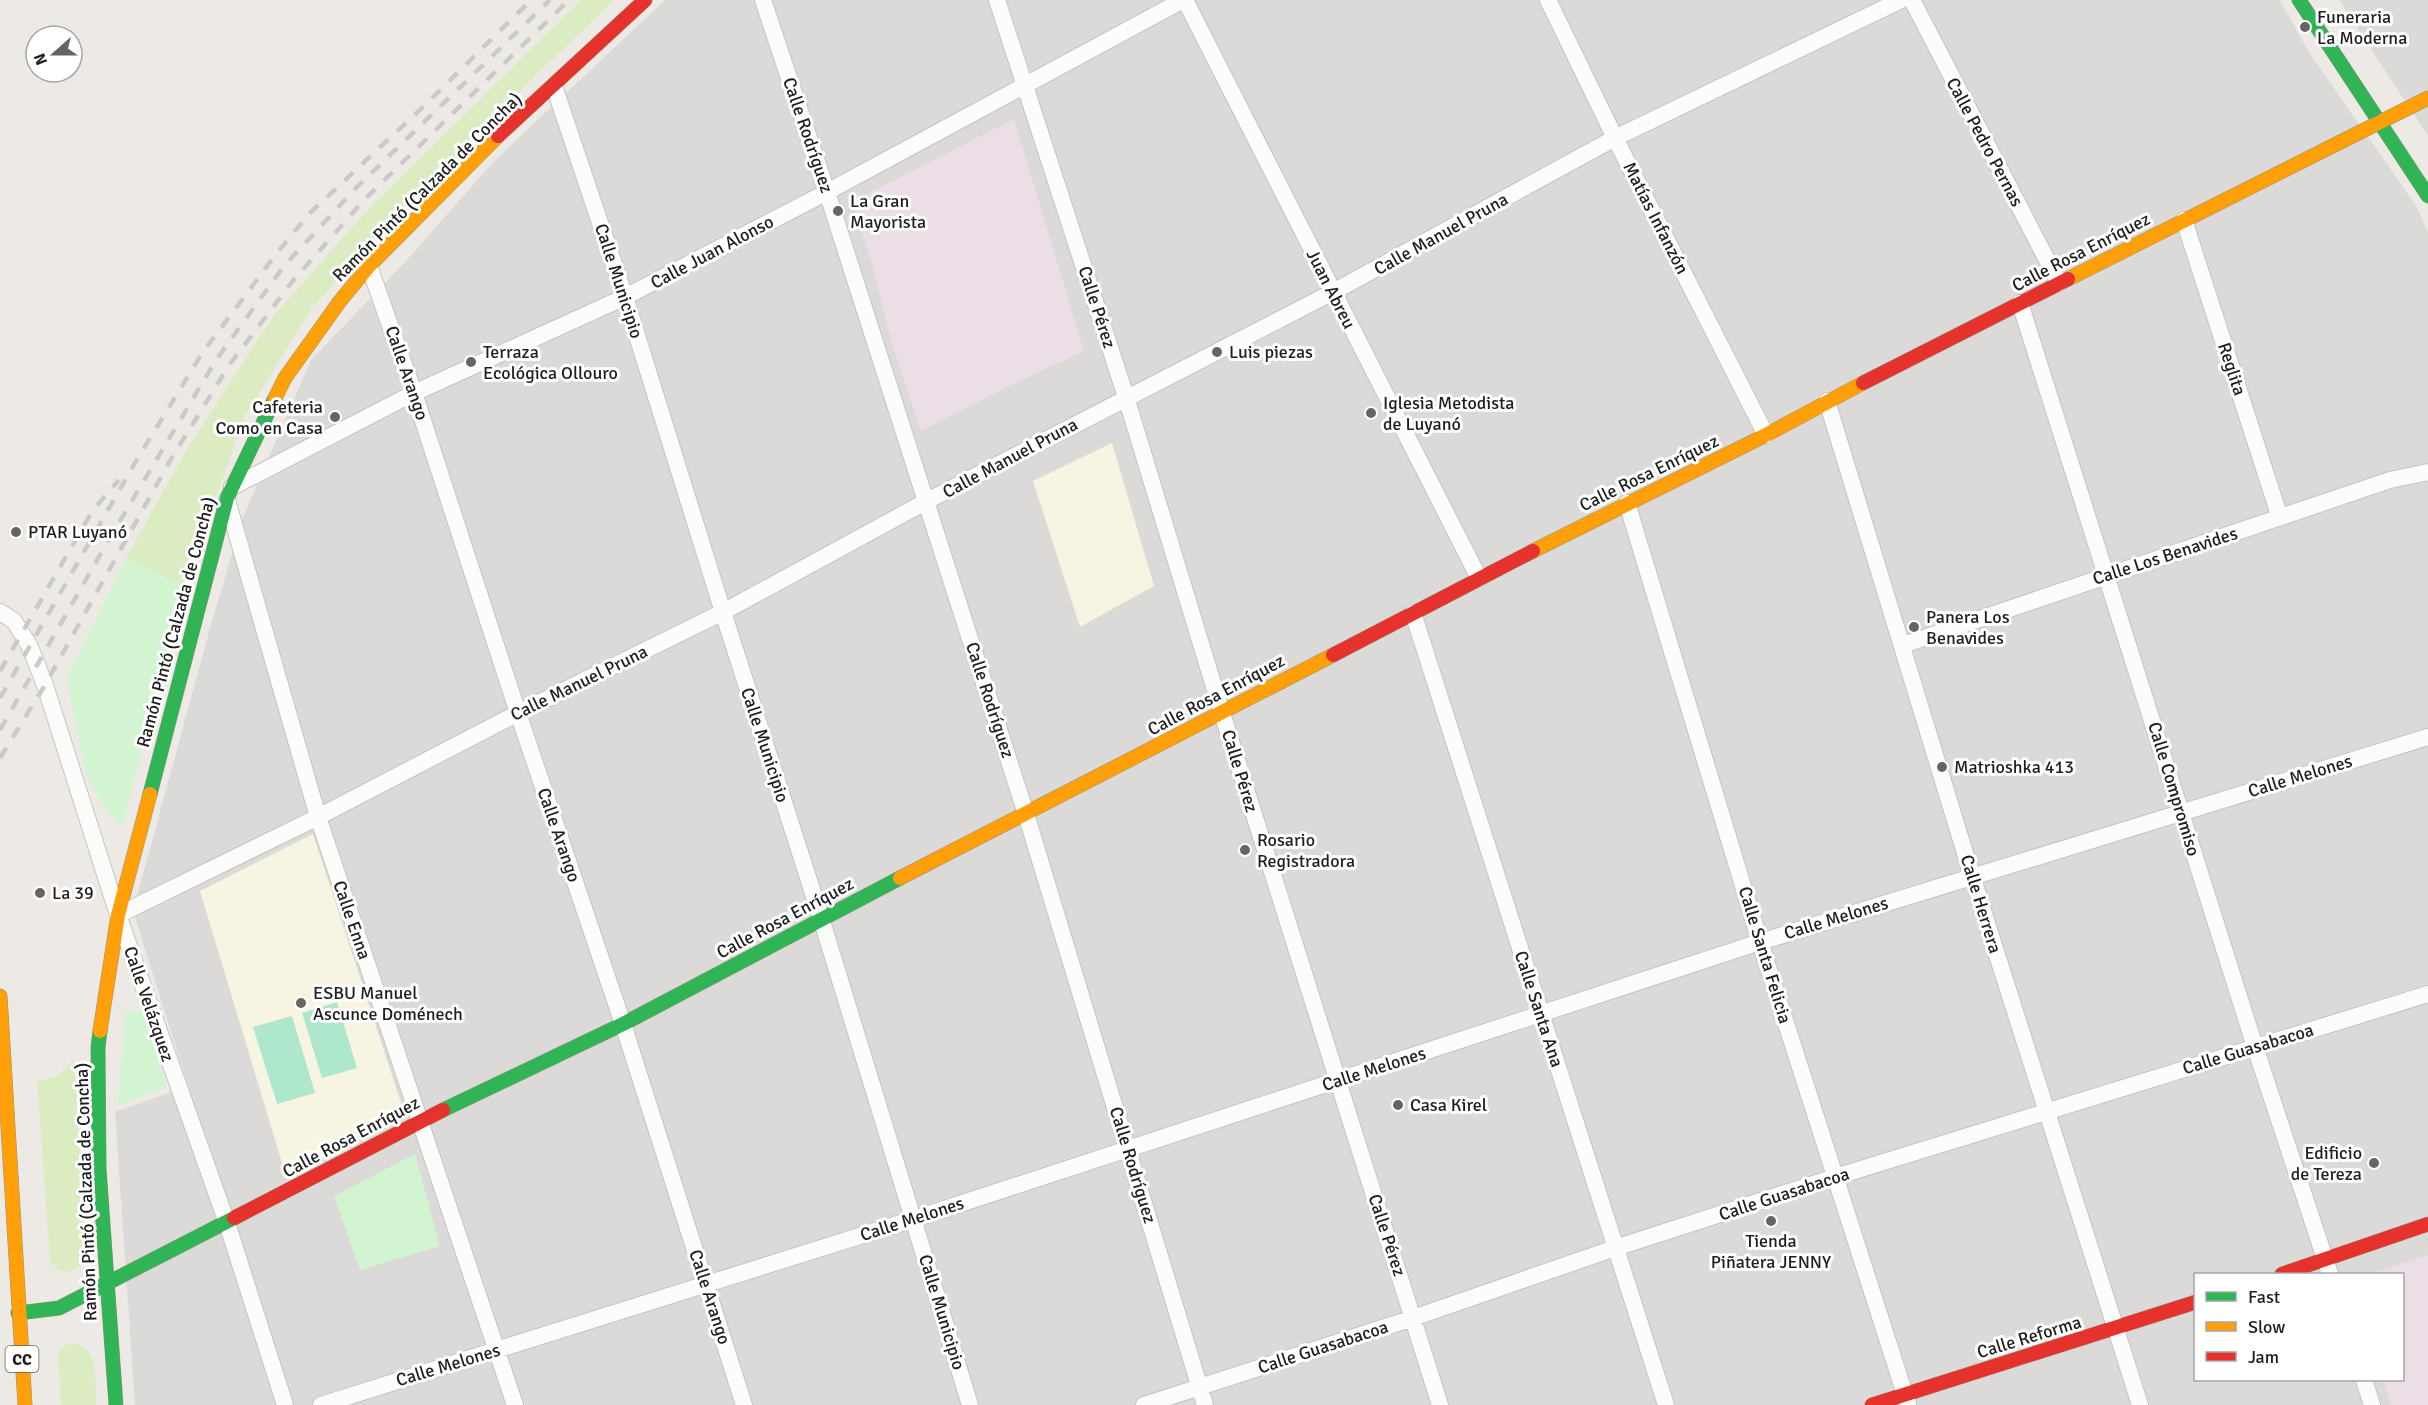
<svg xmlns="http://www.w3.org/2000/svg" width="2428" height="1405" font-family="Signika,sans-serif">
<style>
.residential{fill:#dcdad8;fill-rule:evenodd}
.industrial{fill:#ebdee6}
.education{fill:#f7f5e1}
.grass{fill:#dbecc2}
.park{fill:#d3f4d1}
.pitch{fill:#afe7cd}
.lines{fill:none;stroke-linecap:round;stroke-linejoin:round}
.street-casing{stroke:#c5c4c2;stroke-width:18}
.fast-casing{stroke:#96967e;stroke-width:15}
.slow-casing{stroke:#96967e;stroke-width:15}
.jam-casing{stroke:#96967e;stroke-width:15}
.street{stroke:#fcfcfb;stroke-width:16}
.fast{stroke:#30b455;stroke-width:14}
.slow{stroke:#ff9f0a;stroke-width:14}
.jam{stroke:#e5322d;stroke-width:14}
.rail{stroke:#cacac9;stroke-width:4.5;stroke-dasharray:12 12;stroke-linecap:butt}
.poi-dot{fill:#666564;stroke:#fff;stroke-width:2}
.labels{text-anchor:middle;stroke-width:6;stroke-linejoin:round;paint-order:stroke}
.shield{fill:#fff;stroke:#626262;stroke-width:1.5}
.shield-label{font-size:16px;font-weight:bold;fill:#1e1e1e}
.poi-label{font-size:18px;fill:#1e1e1e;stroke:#fff;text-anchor:start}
.street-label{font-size:18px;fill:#1e1e1e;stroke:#fff}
</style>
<rect width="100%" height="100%" fill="#edeae6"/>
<!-- residential -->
<path class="residential" d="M665,0h1615l30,54 105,150 13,28v1173h-2293l-20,-293 73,-26 -55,-175 79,-290 31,-104 68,-157 95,-99 88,-100zM2196,1274h206v106h-206z
M2339,0h89v136z"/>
<!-- industrial -->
<path class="industrial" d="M1014,119l70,232 -77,36 -86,44 -29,-88 -22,-86 -18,-55z
M2428,1255v150h-37l-8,-25h19v-106h-33z"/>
<!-- education -->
<path class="education" d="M1112,443l42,143 -74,41 -47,-146z
M313,834l92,281 -119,61 -86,-285z"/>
<!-- grass -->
<path class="grass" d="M581,0h34l-80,76 -222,230 -68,110 -61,170 -58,-28 64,-114 85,-130 98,-110z
M74,1059l13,199c-11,15 -26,20 -37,2l-13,-180c18,0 25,-8 37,-21z
M71,1344c29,-1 24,41 25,61h-35l-3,-51 8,-9z"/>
<!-- park -->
<path class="park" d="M126,558l58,28 -62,240 -19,-21 -16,-27 -20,-100z
M142,1011l25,76 -49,18 7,-93z
M415,1154l25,92 -80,24 -26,-74z"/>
<!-- pitch -->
<path class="pitch" d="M337,1002l20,66 -35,10 -20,-65z
M292,1016l23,77 -38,11 -24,-77z"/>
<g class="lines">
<defs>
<path id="street" d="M763,0l64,192 199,622 179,591
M997,0l129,397 96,316 218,692
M1185,0l294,578
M1548,0l67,138 151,297
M1912,0l147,283
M554,86l71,211 98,315 98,306 149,487
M2184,220l96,298
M369,266l45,127 104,320 105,311 121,381
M2020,303l235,744 75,227
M1827,401l145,475 168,529
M232,487l182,-94 211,-96 202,-105 356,-192
M227,500l91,317 197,588
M1627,503l133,439 148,462
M0,612l14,9 15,24 16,40 73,230 109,308 58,182
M1413,613l253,792
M1903,645l487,-165 38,-8
M118,915l200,-98 200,-104 205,-101 204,-111 406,-209 282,-154 286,-138
M2364,1380l8,25
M321,1405l593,-186 846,-277 668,-205
M1144,1405l269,-87 202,-70 220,-71 593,-183"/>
<path id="fast" d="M2299,0l129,196
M150,794l77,-296 48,-100
M100,1031l-2,16 1,121 17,237
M443,1110l180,-86 277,-146
M18,1313l41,-5 175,-90"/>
<path id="slow" d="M2068,279l360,-181
M275,398l10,-20 55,-77 29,-35 129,-130
M1533,551l233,-116 97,-52
M900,878l433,-223
M0,996l25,409
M100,1031l18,-116 32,-121"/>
<path id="jam" d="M498,136l147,-136
M1863,383l205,-104
M1333,655l200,-104
M234,1218l209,-108
M2282,1274l146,-50
M1872,1405l324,-103"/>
</defs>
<!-- street casing -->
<use href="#street" class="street-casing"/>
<!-- fast casing -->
<use href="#fast" class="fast-casing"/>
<!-- slow casing -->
<use href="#slow" class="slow-casing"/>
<!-- jam casing -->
<use href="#jam" class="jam-casing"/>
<!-- street -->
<use href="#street" class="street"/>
<!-- fast -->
<use href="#fast" class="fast"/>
<!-- slow -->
<use href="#slow" class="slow"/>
<!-- jam -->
<use href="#jam" class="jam"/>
<!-- rail -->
<path class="rail" d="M0,671l93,-161 26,-30
M0,698l139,-242 64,-104 74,-99 33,-40 114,-107 107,-106
M0,730l108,-189 108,-181 68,-94 72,-78 194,-188
M0,758l45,-73 126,-226 59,-95 62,-82 72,-82 205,-200"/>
</g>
<!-- markers -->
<g class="poi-dot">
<circle cx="2305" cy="27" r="6"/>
<circle cx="838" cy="211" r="6"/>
<circle cx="1217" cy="352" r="6"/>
<circle cx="471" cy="362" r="6"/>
<circle cx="1371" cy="413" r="6"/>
<circle cx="335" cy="417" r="6"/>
<circle cx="16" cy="532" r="6"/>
<circle cx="1914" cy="627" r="6"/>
<circle cx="1942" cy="767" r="6"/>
<circle cx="1245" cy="850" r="6"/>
<circle cx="40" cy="893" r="6"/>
<circle cx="301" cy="1003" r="6"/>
<circle cx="1398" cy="1105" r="6"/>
<circle cx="2374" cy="1163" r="6"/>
<circle cx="1771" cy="1221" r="6"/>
</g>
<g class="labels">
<!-- shield labels -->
<rect class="shield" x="5.5" y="1346" width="33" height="26" rx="4.5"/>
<g class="shield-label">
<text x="22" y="1365">CC</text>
</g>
<!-- poi labels -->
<g class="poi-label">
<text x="2317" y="23">Funeraria<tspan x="2317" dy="21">La Moderna</tspan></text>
<text x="850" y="207">La Gran<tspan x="850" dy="21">Mayorista</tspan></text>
<text x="483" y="358">Terraza<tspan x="483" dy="21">Ecológica Ollouro</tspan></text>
<text x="1229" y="358">Luis piezas</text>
<text x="1383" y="409">Iglesia Metodista<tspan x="1383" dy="21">de Luyanó</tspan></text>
<text x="323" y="413" text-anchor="end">Cafeteria<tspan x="323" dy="21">Como en Casa</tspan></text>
<text x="28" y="538">PTAR Luyanó</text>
<text x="1926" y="623">Panera Los<tspan x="1926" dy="21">Benavides</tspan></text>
<text x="1954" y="773">Matrioshka 413</text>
<text x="1257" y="846">Rosario<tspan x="1257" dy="21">Registradora</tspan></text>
<text x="52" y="899">La 39</text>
<text x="313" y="999">ESBU Manuel<tspan x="313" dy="21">Ascunce Doménech</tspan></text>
<text x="1410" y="1111">Casa Kirel</text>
<text x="2362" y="1159" text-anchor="end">Edificio<tspan x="2362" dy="21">de Tereza</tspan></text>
<text x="1771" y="1247" text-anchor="middle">Tienda<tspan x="1771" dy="21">Piñatera JENNY</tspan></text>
</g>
<!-- street labels -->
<g class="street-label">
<text transform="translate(808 135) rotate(71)" y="6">Calle Rodríguez</text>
<text transform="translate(1985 142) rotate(62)" y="6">Calle Pedro Pernas</text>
<text transform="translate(427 187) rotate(-45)" y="6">Ramón Pintó (Calzada de Concha)</text>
<text transform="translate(1656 218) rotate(63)" y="6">Matías Infanzón</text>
<text transform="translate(1441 234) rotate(-29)" y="6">Calle Manuel Pruna</text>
<text transform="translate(712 252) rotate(-28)" y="6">Calle Juan Alonso</text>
<text transform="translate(2081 252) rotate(-27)" y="6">Calle Rosa Enríquez</text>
<text transform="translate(619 281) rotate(72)" y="6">Calle Municipio</text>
<text transform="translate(1331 289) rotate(63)" y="6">Juan Abreu</text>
<text transform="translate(1097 307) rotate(72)" y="6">Calle Pérez</text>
<text transform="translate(2232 369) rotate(72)" y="6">Reglita</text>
<text transform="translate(407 373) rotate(71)" y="6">Calle Arango</text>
<text transform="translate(1010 458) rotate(-28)" y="6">Calle Manuel Pruna</text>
<text transform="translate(1649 473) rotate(-26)" y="6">Calle Rosa Enríquez</text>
<text transform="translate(2165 556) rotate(-18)" y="6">Calle Los Benavides</text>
<text transform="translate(176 622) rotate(-75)" y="6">Ramón Pintó (Calzada de Concha)</text>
<text transform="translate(579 683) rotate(-26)" y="6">Calle Manuel Pruna</text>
<text transform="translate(1216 695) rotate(-28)" y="6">Calle Rosa Enríquez</text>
<text transform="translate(990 700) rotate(72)" y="6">Calle Rodríguez</text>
<text transform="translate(765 745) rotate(72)" y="6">Calle Municipio</text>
<text transform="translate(1240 771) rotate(73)" y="6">Calle Pérez</text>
<text transform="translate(2300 776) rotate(-17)" y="6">Calle Melones</text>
<text transform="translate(2174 789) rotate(73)" y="6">Calle Compromiso</text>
<text transform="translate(559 835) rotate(71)" y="6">Calle Arango</text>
<text transform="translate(1981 904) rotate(73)" y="6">Calle Herrera</text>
<text transform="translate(785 918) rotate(-28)" y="6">Calle Rosa Enríquez</text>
<text transform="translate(1836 918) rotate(-17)" y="6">Calle Melones</text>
<text transform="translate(352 920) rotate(71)" y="6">Calle Enna</text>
<text transform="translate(1765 955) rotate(73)" y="6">Calle Santa Felicia</text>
<text transform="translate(149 1004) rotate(71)" y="6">Calle Velázquez</text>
<text transform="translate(1539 1009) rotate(72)" y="6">Calle Santa Ana</text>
<text transform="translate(2248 1049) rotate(-17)" y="6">Calle Guasabacoa</text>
<text transform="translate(1374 1069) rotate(-18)" y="6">Calle Melones</text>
<text transform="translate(351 1137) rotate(-28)" y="6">Calle Rosa Enríquez</text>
<text transform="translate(1133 1165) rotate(73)" y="6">Calle Rodríguez</text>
<text transform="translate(86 1192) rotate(-92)" y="6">Ramón Pintó (Calzada de Concha)</text>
<text transform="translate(1784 1194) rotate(-18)" y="6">Calle Guasabacoa</text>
<text transform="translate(912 1219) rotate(-18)" y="6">Calle Melones</text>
<text transform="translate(1387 1235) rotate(72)" y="6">Calle Pérez</text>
<text transform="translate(710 1297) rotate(72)" y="6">Calle Arango</text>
<text transform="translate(942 1312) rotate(73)" y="6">Calle Municipio</text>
<text transform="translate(2029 1337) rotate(-17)" y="6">Calle Reforma</text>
<text transform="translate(1323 1347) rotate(-18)" y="6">Calle Guasabacoa</text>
<text transform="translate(448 1365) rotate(-17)" y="6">Calle Melones</text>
</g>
</g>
<!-- legend -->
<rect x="2194" y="1273" width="210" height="108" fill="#ffffff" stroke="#a5a5a5" stroke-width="1.5"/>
<rect x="2206" y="1292" width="30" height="9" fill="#30b455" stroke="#a5a5a5" stroke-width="1.5"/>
<text x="2248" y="1303" font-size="18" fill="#1e1e1e">Fast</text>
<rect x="2206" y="1322" width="30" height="9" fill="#ff9f0a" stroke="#a5a5a5" stroke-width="1.5"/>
<text x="2248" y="1333" font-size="18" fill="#1e1e1e">Slow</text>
<rect x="2206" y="1352" width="30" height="9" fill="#e5322d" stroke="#a5a5a5" stroke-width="1.5"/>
<text x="2248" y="1363" font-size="18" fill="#1e1e1e">Jam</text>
<!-- north arrow -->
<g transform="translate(54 54) rotate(249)"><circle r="28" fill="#ffffff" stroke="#a5a5a5" stroke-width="1.5"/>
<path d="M0-4.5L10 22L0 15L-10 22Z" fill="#666564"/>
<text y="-9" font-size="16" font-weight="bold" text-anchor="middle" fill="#1e1e1e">N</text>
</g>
</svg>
